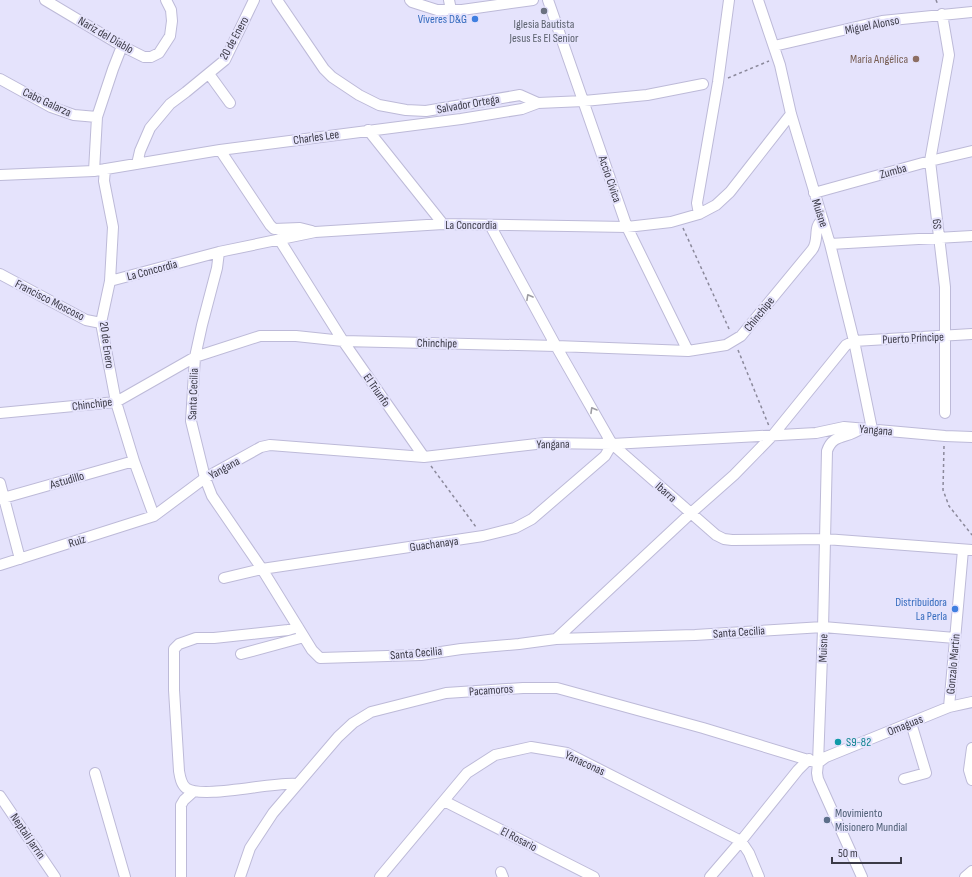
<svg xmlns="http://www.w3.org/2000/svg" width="972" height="877" font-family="'Sofia Sans Condensed',sans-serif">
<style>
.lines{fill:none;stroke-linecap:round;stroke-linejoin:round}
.minor-casing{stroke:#bdbad8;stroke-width:12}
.path{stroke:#8b899b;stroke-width:1.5;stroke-dasharray:3 3;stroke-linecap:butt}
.minor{stroke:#fff;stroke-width:10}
.oneway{stroke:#9d9ca2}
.worship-dot{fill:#6b7280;stroke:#e5e3fc;stroke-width:1.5}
.shop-dot{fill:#3f7fe0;stroke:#e5e3fc;stroke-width:1.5}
.education-dot{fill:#8d6e63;stroke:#e5e3fc;stroke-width:1.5}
.culture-dot{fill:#0f9aa8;stroke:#e5e3fc;stroke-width:1.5}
.service-dot{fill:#5c6f8a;stroke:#e5e3fc;stroke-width:1.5}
.labels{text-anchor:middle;stroke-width:4;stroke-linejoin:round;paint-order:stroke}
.shop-label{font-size:12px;fill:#366cbe;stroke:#e5e3fc;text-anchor:end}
.worship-label{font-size:12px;fill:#5b616d;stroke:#e5e3fc}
.street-label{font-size:12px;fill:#3b3a46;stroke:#e5e3fc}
.education-label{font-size:12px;fill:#785e54;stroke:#e5e3fc;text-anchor:end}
.culture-label{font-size:12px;fill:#0d838f;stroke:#e5e3fc;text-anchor:start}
.service-label{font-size:12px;fill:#4e5e75;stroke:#e5e3fc;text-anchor:start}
</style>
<rect width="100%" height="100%" fill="#e5e3fc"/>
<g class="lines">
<defs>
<path id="minor" d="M45,0l77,46 22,11h7l8,-4 11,-17 2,-15 -1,-11 -5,-10
M277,0l47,69 8,8 27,18 20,10 27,5 20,1 94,-16 18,8 46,-2 63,-6 56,-11
M410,0l2,2 25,8h25l71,-10
M449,0l2,10
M548,0l79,227 61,124
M758,0l22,65 11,49 39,130 24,97 18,88
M942,14l7,41 -19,106 15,126v126
M774,46l108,-25 90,-9
M209,74l21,29
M0,79l51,28 23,8 23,2
M368,130l75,94
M220,150l50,75 4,4 26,-1 12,3
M137,164l3,-13 10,-23 20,-24 16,-12 39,-32 29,-60
M105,169l-1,12 9,46 -3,54 -9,42 15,79 18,59 20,55
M94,171l126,-21 241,-31 61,-10 16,-6
M0,175l94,-4 3,-54 16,-48 9,-23
M814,193l116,-32 42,-10
M699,214l-2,-11 21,-121 11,-82
M490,225l66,121 56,98 104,91 8,4 8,1 93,-1 147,11
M279,239l64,102 81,116
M830,244l142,-8
M219,252l-2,16 -15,57 -7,32 -4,64 14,57 7,18 50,73 50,81 8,8 101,-3 40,-6 58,-5 37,-5 139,-4 128,-8 132,11
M0,274l86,46 15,3
M110,281l109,-29 96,-20 128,-8 184,3 44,-5 28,-8 17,-9 14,-13 61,-78
M0,413l116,-11 79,-45 65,-21h36l47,5 213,5 132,5 38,-6 15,-9 71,-86c8,-10 0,-24 11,-30
M860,429c-13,10 -27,4 -33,22l-4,178 -5,134 -1,10 1,6 44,98
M0,483l20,76
M0,499l134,-38
M0,565l154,-49 51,-38 56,-31 9,-2 154,12 121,-14 67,1 204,-11 28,-6 101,9 27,1
M224,578l38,-9 221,-33 32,-8 17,-9 73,-63 7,-12
M556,639l135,-126 43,-38 39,-40 73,-90 8,-4 118,-7
M241,654l63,-17
M949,707l14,-157
M972,748l-3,22 3,10
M818,763l8,-6 123,-50 23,-5
M95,773l30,104
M904,779l22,-6 -15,-50
M297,784c-23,-3 -95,16 -111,4 -5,-4 -6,-11 -7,-17l-5,-81v-41l5,-5 17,-6h18l74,-8 10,-3
M0,796l55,81
M444,801l150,76
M501,872l2,5
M181,877v-72l3,-5 10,-9
M240,877l10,-29 23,-35 65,-76 15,-14 18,-11 75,-19 77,-5h34l146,40 115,35
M380,877l87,-104 28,-18 36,-8 36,6 174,88 8,12 10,24
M710,877l31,-36 57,-71 11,-11
M965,877l7,-6"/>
</defs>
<!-- minor casing -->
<use href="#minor" class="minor-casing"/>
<!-- path -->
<path class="path" d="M936,0l2,5
M728,78l41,-17
M683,228l47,103
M738,350l31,76
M944,446l-1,44 6,16 23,29
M431,466l45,61"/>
<!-- minor -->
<use href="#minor" class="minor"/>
</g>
<!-- one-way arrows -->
<defs><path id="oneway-chevron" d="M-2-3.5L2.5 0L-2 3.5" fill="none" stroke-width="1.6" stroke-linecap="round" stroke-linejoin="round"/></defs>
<g class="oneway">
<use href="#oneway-chevron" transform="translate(529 297) rotate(-119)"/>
<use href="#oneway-chevron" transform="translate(593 410) rotate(-120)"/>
</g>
<!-- markers -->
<circle class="worship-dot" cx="544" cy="11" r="4"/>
<g class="shop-dot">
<circle cx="475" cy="19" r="4"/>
<circle cx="955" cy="609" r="4"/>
</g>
<circle class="education-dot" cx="916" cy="59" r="4"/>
<circle class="culture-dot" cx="838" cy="742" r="4"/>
<circle class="service-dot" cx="827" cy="820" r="4"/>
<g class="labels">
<!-- shop labels -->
<g class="shop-label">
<text x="467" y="23">Viveres D&amp;G</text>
<text x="947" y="606">Distribuidora<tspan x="947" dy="14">La Perla</tspan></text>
</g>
<!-- worship labels -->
<g class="worship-label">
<text x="544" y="28">Iglesia Bautista<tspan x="544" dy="14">Jesus Es El Senior</tspan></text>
</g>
<!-- street labels -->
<g class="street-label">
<text transform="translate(872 25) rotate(-11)" y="4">Miguel Alonso</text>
<text transform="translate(106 35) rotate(30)" y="4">Nariz del Diablo</text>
<text transform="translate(234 38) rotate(-61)" y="4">20 de Enero</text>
<text transform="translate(47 102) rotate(25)" y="4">Cabo Galarza</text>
<text transform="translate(468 104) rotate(-10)" y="4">Salvador Ortega</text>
<text transform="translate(316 137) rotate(-8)" y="4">Charles Lee</text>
<text transform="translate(893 171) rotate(-15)" y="4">Zumba</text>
<text transform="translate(610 179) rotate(71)" y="4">Accio Cívica</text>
<text transform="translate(820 213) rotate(72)" y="4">Muisne</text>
<text transform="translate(937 224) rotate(-96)" y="4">S9</text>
<text x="471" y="229">La Concordia</text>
<text transform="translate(152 270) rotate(-15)" y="4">La Concordia</text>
<text transform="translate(50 300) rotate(27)" y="4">Francisco Moscoso</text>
<text transform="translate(759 314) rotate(-51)" y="4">Chinchipe</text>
<text transform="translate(913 338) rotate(-3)" y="4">Puerto Principe</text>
<text transform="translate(437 343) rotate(1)" y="4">Chinchipe</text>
<text transform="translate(107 345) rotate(82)" y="4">20 de Enero</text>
<text transform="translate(377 390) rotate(55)" y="4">El Triunfo</text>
<text transform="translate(193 394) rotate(-88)" y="4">Santa Cecilia</text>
<text transform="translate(92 404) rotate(-7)" y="4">Chinchipe</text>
<text transform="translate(876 430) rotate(5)" y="4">Yangana</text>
<text transform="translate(553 444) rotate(-1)" y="4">Yangana</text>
<text transform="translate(224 468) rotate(-29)" y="4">Yangana</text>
<text transform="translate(67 480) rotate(-16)" y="4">Astudillo</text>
<text transform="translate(666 492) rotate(41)" y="4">Ibarra</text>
<text transform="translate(77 541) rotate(-18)" y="4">Ruiz</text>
<text transform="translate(434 544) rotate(-8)" y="4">Guachanaya</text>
<text transform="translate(739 632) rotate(-4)" y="4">Santa Cecilia</text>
<text transform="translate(823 648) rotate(-88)" y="4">Muisne</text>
<text transform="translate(416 653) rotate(-5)" y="4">Santa Cecilia</text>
<text transform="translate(953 664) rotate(-85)" y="4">Gonzalo Martin</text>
<text transform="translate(491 690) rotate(-4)" y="4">Pacamoros</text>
<text transform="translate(905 725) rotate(-22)" y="4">Omaguas</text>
<text transform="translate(585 763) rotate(25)" y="4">Yanaconas</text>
<text transform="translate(28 836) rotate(56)" y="4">Neptali Jarrin</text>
<text transform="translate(519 839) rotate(27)" y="4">El Rosario</text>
</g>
<!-- education labels -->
<g class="education-label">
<text x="908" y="63">María Angélica</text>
</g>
<!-- culture labels -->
<g class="culture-label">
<text x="846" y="746">S9-82</text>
</g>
<!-- service labels -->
<g class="service-label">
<text x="835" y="817">Movimiento<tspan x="835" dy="14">Misionero Mundial</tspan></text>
</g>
</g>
<!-- scale -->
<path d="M832 857v6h69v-6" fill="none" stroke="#3b3a46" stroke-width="2"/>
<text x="838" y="857" font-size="12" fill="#3b3a46" stroke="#e5e3fc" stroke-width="3" paint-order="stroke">50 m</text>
</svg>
